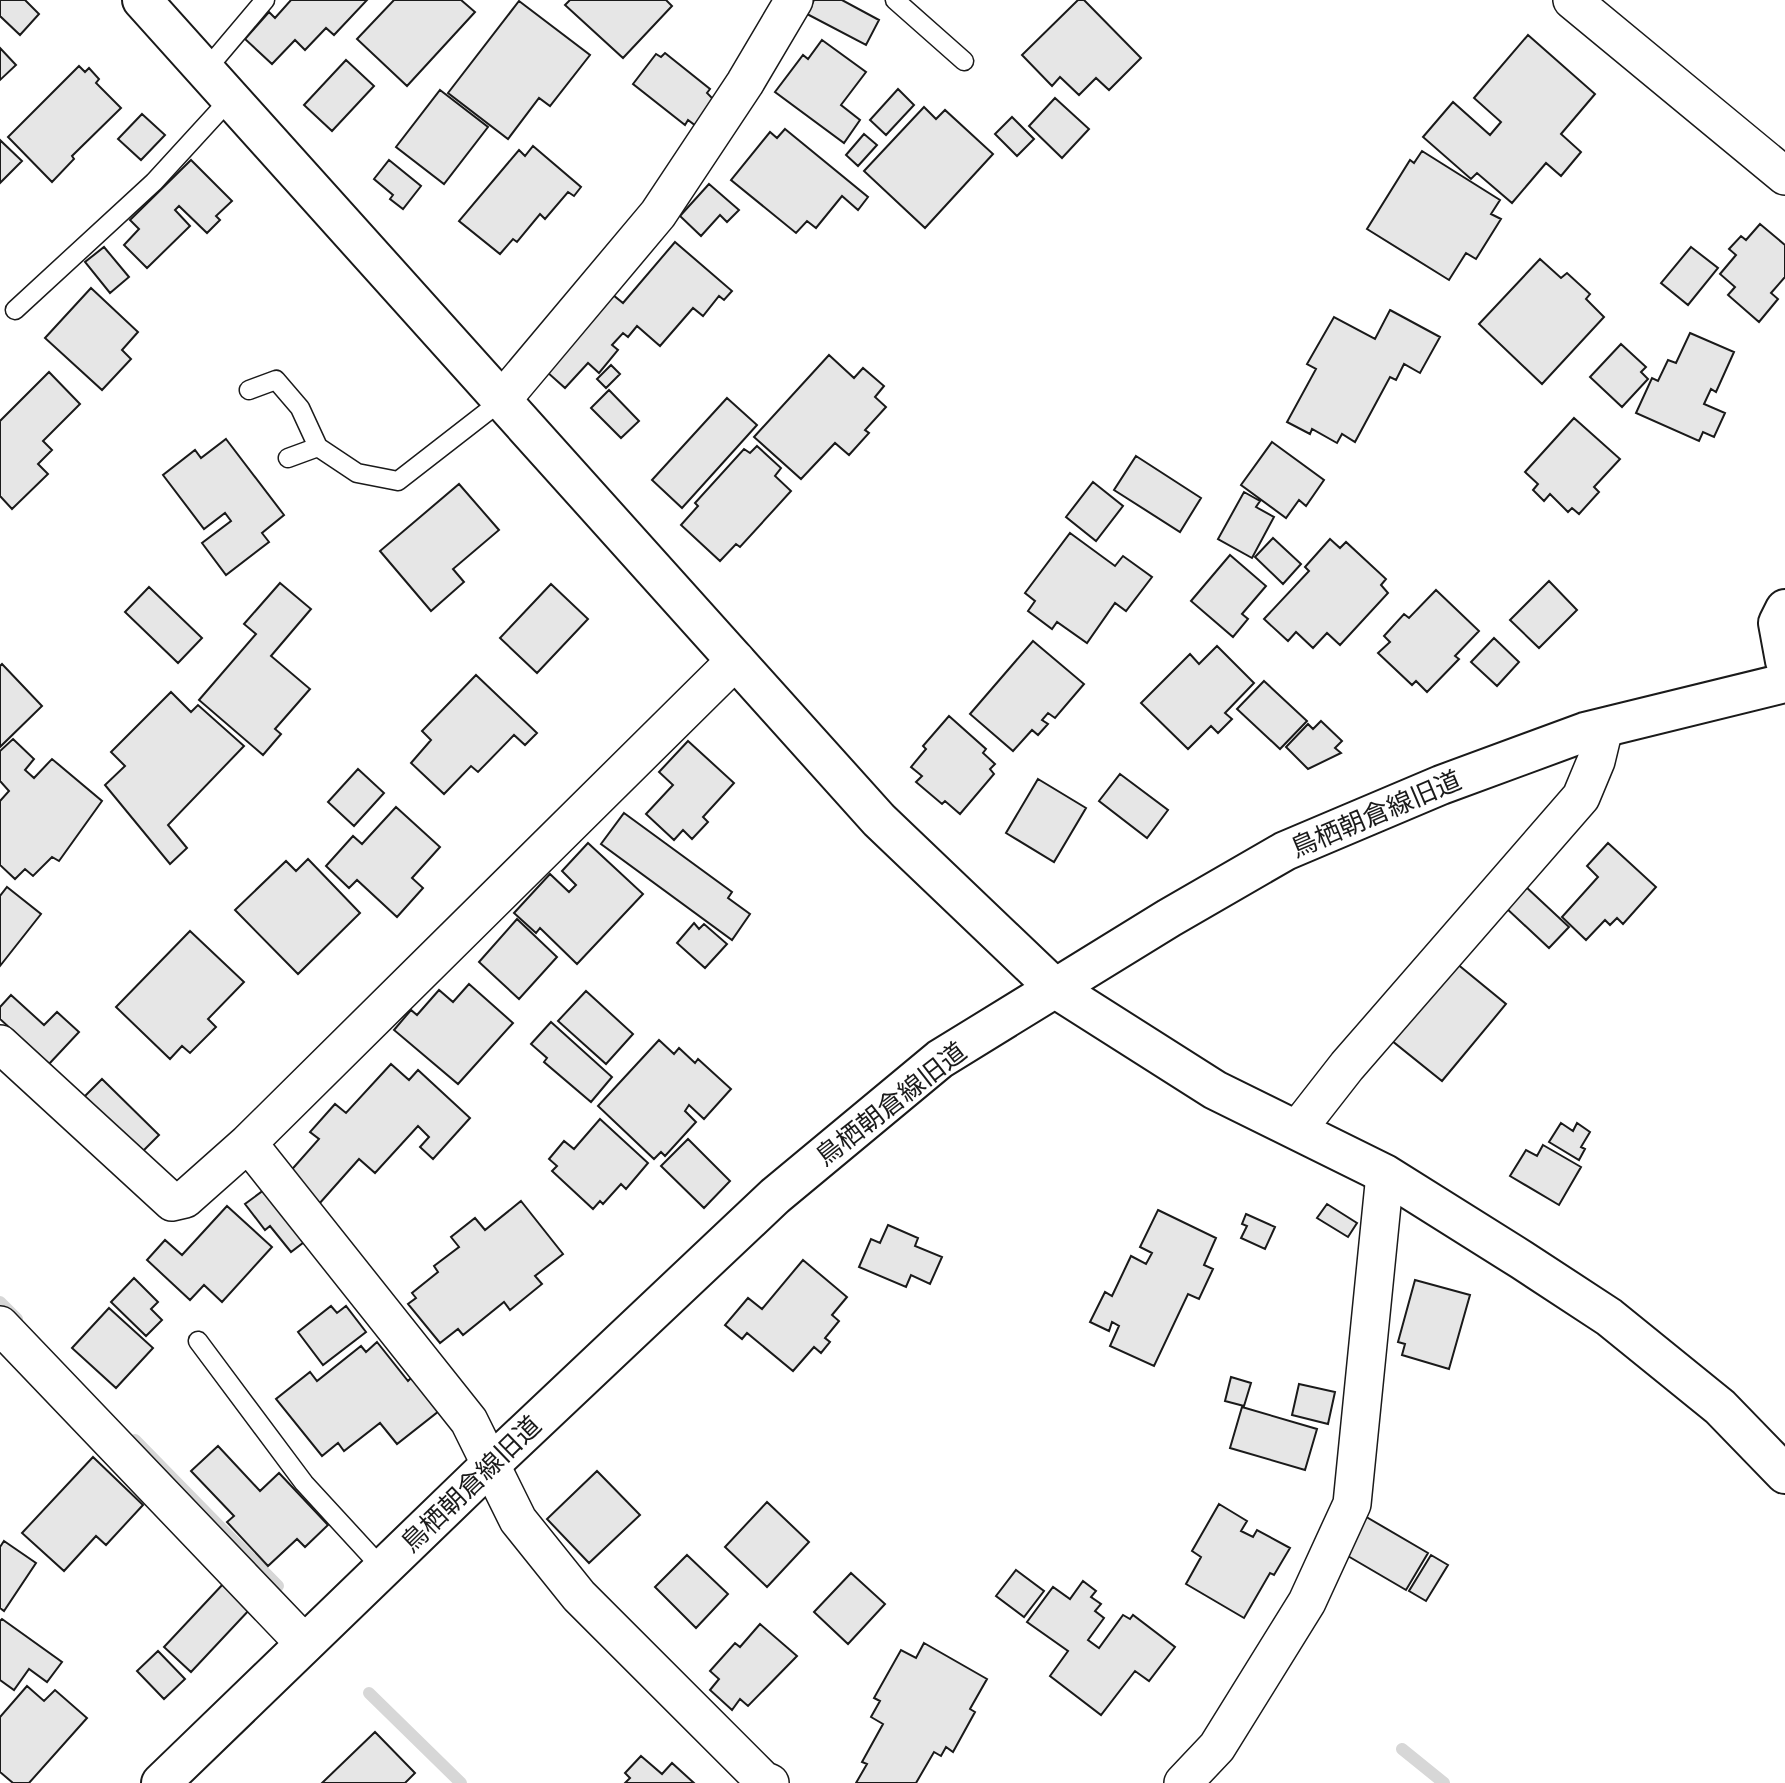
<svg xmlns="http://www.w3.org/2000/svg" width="1785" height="1783" font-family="Jost,'Noto Sans JP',sans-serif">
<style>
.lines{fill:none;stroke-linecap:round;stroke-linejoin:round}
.stream{stroke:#d7d7d7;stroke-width:12}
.building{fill:#e6e6e6;stroke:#1a1a1a;stroke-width:2}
.service-casing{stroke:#1a1a1a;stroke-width:21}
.minor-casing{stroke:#1a1a1a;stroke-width:40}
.tertiary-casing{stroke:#1a1a1a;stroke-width:42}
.service{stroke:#fff;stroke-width:18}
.minor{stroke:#fff;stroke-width:37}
.tertiary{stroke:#fff;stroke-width:38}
.labels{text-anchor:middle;stroke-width:5;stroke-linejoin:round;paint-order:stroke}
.street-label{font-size:26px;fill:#1a1a1a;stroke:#fff}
</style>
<rect width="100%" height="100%" fill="#fff"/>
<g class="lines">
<!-- stream -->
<path class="stream" d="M0,1302l17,17
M135,1440l143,146
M369,1693l92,90
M1402,1749l42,34"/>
</g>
<!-- building -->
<path class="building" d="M0,0h25l14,14 -19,21 -20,-19z
M291,0h76l-33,35 -8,-7 -21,22 -10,-10 -23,24 -27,-25 24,-27 6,6z
M394,0h67l14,12 -68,74 -50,-47z
M570,0h96l6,6 -49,52 -58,-53z
M814,0h28l37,20 -13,25 -59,-31z
M1078,0h6l57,58 -32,32 -13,-12 -17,17 -19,-18 -8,9 -30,-31z
M519,1l71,54 -40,51 -11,-8 -31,41 -60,-46z
M1528,35l67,59 -34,40 20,18 -20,24 -15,-13 -34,40 -35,-30 -6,6 -48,-42 30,-35 37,33 11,-13 -27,-24z
M822,40l44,32 -25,33 19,15 -16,23 -69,-51 28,-37 5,4z
M0,48l16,17 -16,15z
M665,53l45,36 -3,4 8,8 -19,25 -8,-6 -3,5 -52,-41 23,-30 5,3z
M346,60l28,26 -42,45 -28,-26z
M79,66l6,6 4,-4 10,11 -3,4 25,25 -49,48 2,3 -22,23 -44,-45z
M898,89l16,16 -28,30 -16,-15z
M440,90l48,37 -44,57 -48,-37z
M1055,98l34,31 -27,29 -33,-32z
M924,107l12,12 9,-9 48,44 -68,74 -61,-57z
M142,114l23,21 -24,25 -23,-21z
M1012,117l22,22 -17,17 -22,-22z
M785,129l83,68 -10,13 -16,-14 -26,32 -9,-7 -11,12 -65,-53 39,-48 7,6z
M864,134l13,11 -19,21 -12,-11z
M0,140l22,21 -22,22z
M533,146l48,41 -7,9 -6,-4 -23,27 -5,-5 -23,28 -4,-3 -13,15 -41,-33 60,-71 6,6z
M1422,151l78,49 -9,14 10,5 -25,40 -10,-6 -17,27 -82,-51 43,-69 4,3z
M191,160l41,41 -16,15 4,4 -13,13 -28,-27 -4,4 15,16 -43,42 -23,-23 15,-16 -9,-9z
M389,160l32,26 -18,23 -13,-10 3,-4 -19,-16z
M709,184l30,26 -12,12 -7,-7 -19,21 -21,-20z
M1760,224l25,21v32l-14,16 7,6 -19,23 -31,-27 7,-8 -15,-13 16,-19 -7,-6 12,-13 5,4z
M675,242l57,49 -8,9 -5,-4 -16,20 -10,-8 -33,38 -23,-20 -9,11 -5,-4 -11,12 6,5 -19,23 -11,-10 -23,25 -18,-16 66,-77 10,8z
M104,247l25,30 -19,16 -25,-31z
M1691,247l27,21 -30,37 -27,-22z
M1540,259l21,19 6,-5 23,21 -4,5 18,18 -62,67 -63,-60z
M91,288l47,44 -16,18 9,9 -29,31 -57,-52z
M1390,310l50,27 -20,36 -16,-9 -8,16 -6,-3 -35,65 -13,-8 -5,9 -25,-14 -2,5 -23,-12 29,-53 -9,-5 27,-47 41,22z
M1690,333l44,19 -18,40 -5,-3 -7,15 21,9 -11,24 -11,-5 -4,9 -63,-28 16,-35 6,3 10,-21 8,3z
M1621,344l25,23 -5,5 7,7 -26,28 -32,-30z
M829,355l25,23 9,-10 21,18 -9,11 11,10 -21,23 4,3 -20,22 -14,-12 -34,36 -47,-42z
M611,365l9,9 -14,14 -9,-9z
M49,372l31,32 -37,37 9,9 -14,14 10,10 -36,35 -12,-13v-75z
M609,390l30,31 -18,17 -30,-30z
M727,398l30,27 -75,83 -30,-28z
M1574,418l46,41 -26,28 5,5 -20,22 -7,-6 -4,4 -18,-18 -6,7 -11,-11 5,-6 -13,-12z
M226,439l58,76 -22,18 7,9 -43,33 -24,-32 29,-22 -6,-8 -21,16 -41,-54 32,-25 6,8z
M1272,442l52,38 -18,26 -7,-6 -13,18 -45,-33z
M757,446l24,22 -6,8 16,15 -51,56 -4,-3 -16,17 -39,-36 17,-19 -3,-3 49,-54 6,4z
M1136,456l65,42 -21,34 -66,-42z
M1093,482l30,24 -27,35 -30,-24z
M459,484l40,46 -46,39 11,13 -33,29 -51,-60z
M1244,492l16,9 -4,6 18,10 -22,41 -34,-19z
M1070,533l45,33 8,-10 29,21 -26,34 -11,-8 -28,40 -30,-21 -5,7 -24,-18 7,-10 -10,-8z
M1273,538l28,26 -18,20 -28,-27z
M1330,539l10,9 6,-6 40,37 -5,6 7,8 -48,52 -13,-12 -14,15 -17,-16 -8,9 -24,-22 45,-48 -4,-4z
M1230,555l36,31 -24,28 6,5 -15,18 -42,-36z
M1549,581l28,29 -38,38 -29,-28z
M280,583l31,26 -40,47 39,33 -35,40 6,5 -18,21 -64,-55 57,-66 -12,-10z
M551,584l37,35 -51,54 -37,-35z
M149,587l53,51 -24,25 -53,-51z
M1436,590l43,41 -24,25 4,3 -32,33 -11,-11 -4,4 -34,-32 12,-11 -6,-6 20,-22 5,4z
M1494,638l25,24 -22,24 -26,-24z
M1033,641l51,43 -29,34 -7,-5 -6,7 6,4 -10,11 -6,-5 -19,21 -43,-37z
M1217,646l37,37 -29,30 7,6 -14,14 -7,-7 -23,23 -47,-46 49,-49 9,10z
M2,664l40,42 -42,41v-81z
M476,675l61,58 -12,12 -11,-10 -36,37 -7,-6 -27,28 -33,-31 20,-23 -9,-9z
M1264,681l43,40 -27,28 -43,-40z
M171,692l20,20 7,-7 46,41 -76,79 19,23 -17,16 -65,-79 20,-19 -14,-14z
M949,716l37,33 -3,4 12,11 -5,5 4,5 -34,40 -15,-13 -3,3 -26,-22 6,-6 -11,-9 15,-18 -3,-3z
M1321,721l21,20 -7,7 6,5 -33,16 -22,-22 22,-23 5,5z
M13,739l21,20 -9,11 9,8 18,-19 50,42 -43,60 -7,-4 -19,19 -8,-7 -10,10 -15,-14v-64l9,-10 -9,-10v-30z
M688,741l46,42 -31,34 5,5 -16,17 -9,-9 -9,10 -28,-26 27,-29 -14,-13z
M358,769l26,24 -30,33 -26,-24z
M1120,774l48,36 -21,28 -48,-37z
M1038,779l48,29 -32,54 -48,-29z
M396,807l44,40 -28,31 11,10 -26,29 -40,-37 -8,8 -23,-22 27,-30 9,8z
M624,813l108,79 -4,6 22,16 -18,26 -131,-96z
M588,843l55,51 -66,70 -37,-36 -4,5 -22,-20 36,-39 19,18 7,-7 -14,-14z
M1608,843l48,44 -33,37 -6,-6 -7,7 -5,-5 -19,20 -24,-23 36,-40 -11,-11z
M308,859l52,54 -62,61 -63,-64 51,-49 10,10z
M1525,886l44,41 -20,21 -44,-41z
M7,887l34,27 -41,52v-70z
M517,919l40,38 -38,42 -40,-37z
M694,923l5,6 5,-5 23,20 -22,24 -28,-25z
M190,931l54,51 -36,37 8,8 -26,26 -8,-7 -12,13 -54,-52z
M1456,963l50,41 -64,77 -51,-41z
M469,984l44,39 -55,61 -64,-54 17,-20 6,5 22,-25 14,12z
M586,991l47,43 -27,30 -48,-43z
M11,995l33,30 13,-13 22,20 -30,32 -49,-45v-12z
M551,1022l61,55 -21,25 -47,-40 3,-4 -16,-14z
M659,1040l15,14 5,-6 16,15 3,-4 33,30 -27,30 -15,-14 -4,6 11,11 -31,34 -4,-4 -7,7 -56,-53z
M391,1064l18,16 9,-10 52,48 -37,41 -13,-12 9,-10 -11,-11 -43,47 -16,-14 -40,45 -32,-29 32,-36 -9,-7 25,-28 11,9z
M102,1079l57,56 -20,20 -57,-56z
M600,1119l48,44 -22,26 -5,-5 -18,20 -3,-3 -7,8 -41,-38 5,-5 -8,-7 15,-18 10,8z
M1561,1123l12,8 4,-8 13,9 -9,15 4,2 -6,11 -30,-18z
M688,1139l42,42 -26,27 -43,-42z
M1543,1145l38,22 -22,38 -49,-29 16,-26 11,6z
M268,1187l40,52 -17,13 -21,-26 -5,4 -20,-26z
M521,1201l42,53 -28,22 7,8 -32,26 -6,-8 -41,33 -5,-6 -18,14 -32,-39 8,-6 -4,-5 26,-21 -4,-6 25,-19 -8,-10 24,-19 10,12z
M1327,1204l30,19 -9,14 -31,-19z
M227,1206l45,41 -50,55 -18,-17 -14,15 -43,-40 18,-20 17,15z
M1158,1210l58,28 -12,27 9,4 -14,30 -11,-5 -34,72 -44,-20 9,-20 -7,-4 -3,9 -19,-9 15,-30 7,4 19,-40 15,8 6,-11 -12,-6z
M1246,1214l29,13 -10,22 -24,-11 6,-12 -5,-2z
M888,1225l30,13 -3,8 27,11 -12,27 -19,-9 -5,12 -47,-20 12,-28 9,4z
M803,1260l44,37 -15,18 7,6 -14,17 5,4 -9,11 -7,-6 -21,24 -46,-38 -5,6 -17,-14 23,-27 14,11z
M134,1278l24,24 -7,7 11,11 -16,16 -35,-34z
M1415,1280l55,15 -21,74 -47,-14 3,-11 -7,-2z
M331,1306l6,7 9,-7 20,26 -43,33 -25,-33z
M109,1308l44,40 -37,40 -44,-40z
M377,1342l31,39 8,-8 28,34 -47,37 -17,-21 -36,28 -6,-8 -16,13 -46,-57 34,-27 7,9 44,-35 5,6z
M1231,1377l20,6 -7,23 -19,-5z
M1299,1384l36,8 -7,32 -36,-9z
M1242,1407l75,22 -12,41 -75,-22z
M218,1446l42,45 19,-18 49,52 -23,22 -8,-8 -29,27 -41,-44 7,-6 -43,-45z
M93,1457l50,48 -37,40 -10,-9 -32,35 -42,-38z
M597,1471l43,44 -51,48 -42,-44z
M767,1502l42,40 -42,45 -42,-40z
M1219,1504l28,17 -6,10 12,6 4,-7 33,18 -16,27 -4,-2 -26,45 -58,-34 15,-27 -9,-6z
M1363,1515l65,38 -22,37 -65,-38z
M4,1541l32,22 -32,48 -4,-3v-61z
M687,1555l41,39 -32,34 -41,-41z
M1431,1555l17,10 -22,36 -17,-10z
M1016,1570l28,21 -20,26 -28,-21z
M851,1573l34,31 -37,40 -34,-32z
M1083,1581l13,10 -5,6 10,7 -6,7 9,7 -16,22 11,8 24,-33 7,4 3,-4 42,32 -26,34 -14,-10 -34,44 -51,-39 18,-25 -41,-29 26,-35 17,12z
M224,1583l27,25 -60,64 -27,-25z
M2,1619l60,43 -15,20 -18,-13 -15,21 -14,-10v-59z
M760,1624l37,32 -49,50 -8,-7 -8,11 -22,-20 9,-11 -9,-8 25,-28 5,4z
M924,1643l63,36 -17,30 5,3 -22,40 -7,-5 -5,9 -7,-4 -18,31h-60l11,-19 -5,-2 21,-38 -12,-7 9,-16 -6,-3 27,-48 15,8z
M158,1651l27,28 -21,20 -27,-28z
M27,1686l17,15 11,-11 32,28 -58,65h-16l-13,-11v-55z
M375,1732l40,41 -10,10h-83z
M641,1756l21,18 10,-11 22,20h-69l5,-5 -5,-5z"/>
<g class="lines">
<defs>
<path id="service" d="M895,0l69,61
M205,71l60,-71
M15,310l139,-128 76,-83
M249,390l27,-10 24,28 18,39
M288,458l30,-11 39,26 41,8 103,-80
M198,1341l106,142 79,86"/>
<path id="minor" d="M1572,0l213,176
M501,401l157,-187 87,-131 49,-83
M0,1044l172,158 13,-3 63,-56 488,-483
M1297,1130l50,-64 234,-269 15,-36 8,-33
M248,1143l221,278 49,99 61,76 184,184 7,3
M0,1325l305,319
M1183,1783l34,-36 90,-145 45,-98 33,-330"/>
<path id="tertiary" d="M142,0l737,820 177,169 159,101 170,84 137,86 87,57 111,90 65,67
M1785,609l-7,14 7,38
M161,1783l329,-318 285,-269 165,-137 229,-141 116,-67 156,-66 144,-53 200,-49"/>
</defs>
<!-- service casing -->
<use href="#service" class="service-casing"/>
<!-- minor casing -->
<use href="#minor" class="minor-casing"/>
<!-- tertiary casing -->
<use href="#tertiary" class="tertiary-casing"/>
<!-- service -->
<use href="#service" class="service"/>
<!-- minor -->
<use href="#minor" class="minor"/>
<!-- tertiary -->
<use href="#tertiary" class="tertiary"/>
</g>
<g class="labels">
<!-- street labels -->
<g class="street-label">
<text transform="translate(1376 814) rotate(-23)" y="9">鳥栖朝倉線旧道</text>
<text transform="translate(891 1104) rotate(-38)" y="9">鳥栖朝倉線旧道</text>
<text transform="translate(471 1484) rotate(-44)" y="9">鳥栖朝倉線旧道</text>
</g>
</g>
</svg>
